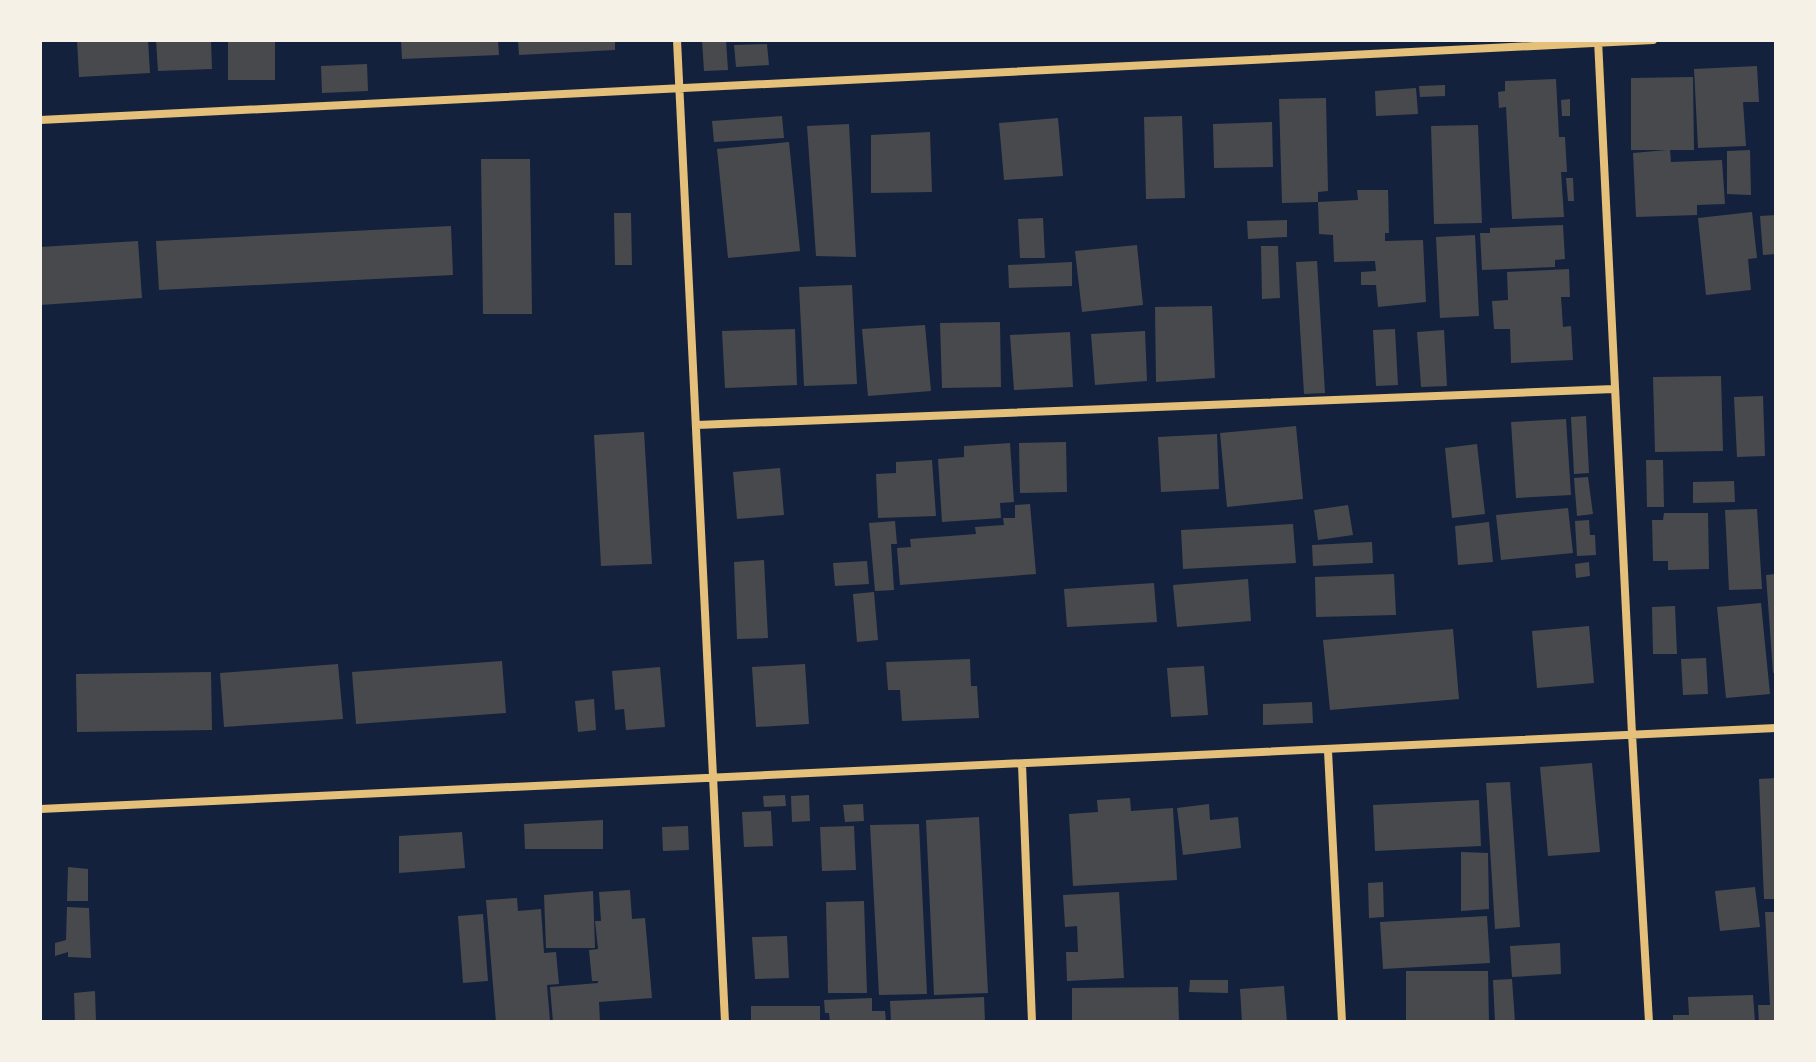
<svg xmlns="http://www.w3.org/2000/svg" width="1816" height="1062" font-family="Ubuntu,sans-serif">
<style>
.building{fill:#48494c}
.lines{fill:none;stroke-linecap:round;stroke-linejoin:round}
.minor{stroke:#e5c07b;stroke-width:8}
</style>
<rect width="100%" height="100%" fill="#14213d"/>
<!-- building -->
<path class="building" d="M77,40h71l2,33 -71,4z
M156,40h55l1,29 -54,2z
M228,40h47v40h-47z
M401,40h97l1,15 -97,4z
M518,40h97v10l-96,5z
M702,40h24l2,30 -24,1z
M767,44l2,21 -33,2 -2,-22z
M367,64l1,27 -46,2 -1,-27z
M1757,66l2,36h-16l3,44 -48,2 -4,-79z
M1693,77l1,73h-24l1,12 51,-2 3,44 -28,1v10l-61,2 -3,-64 34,-3h-36v-72z
M1556,79l3,58h6l2,35h-6l3,45 -52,2 -6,-112 -7,1 -1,-16 7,-1v-10z
M1445,85v11l-25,1 -1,-11z
M1416,88l2,26 -42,2 -1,-25z
M1326,98l2,93 -10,1v10l-36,1 -3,-104z
M1570,99v17h-8l-1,-16z
M782,116l2,22 -70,4 -2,-21z
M1182,116l3,82 -39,1 -2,-82z
M1058,118l5,58 -59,4 -5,-57z
M1272,122l1,45 -59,1 -1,-44z
M849,124l7,133 -40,-1 -9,-130z
M1478,125l4,98 -48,1 -3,-98z
M930,132l2,60 -61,1v-58z
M789,142l11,109 -72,7 -11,-109z
M1750,150l1,45 -24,-1v-43z
M481,159h49l2,155h-49z
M1566,178h7l1,23h-6z
M1357,190h31l1,43h-4v8l38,-1 3,62 -48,5 -2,-22h-15v-13l15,-1 -1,-10 -41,1 -1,-27 -14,-1 -1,-32 40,-2z
M1752,212l5,46 -9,1 3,31 -45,5 -8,-77z
M614,213h17l1,52h-17z
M1776,215v39l-13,1 -3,-39z
M1043,218l2,40h-25l-2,-39z
M1287,220v17l-39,2 -1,-18z
M1563,225l2,34 -10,1v7l-73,3 -2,-37h10v-5z
M451,226l2,49 -294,15 -3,-49z
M1475,235l4,81 -39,2 -4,-81z
M138,241l4,57 -102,7v-58z
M1137,245l6,60 -61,7 -7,-61z
M1261,246h17l2,52 -18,1z
M1317,261l8,132 -21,1 -8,-132z
M1072,262v24l-63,2 -1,-23z
M1569,269l1,28h-9l2,30 8,-1 2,34 -62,3 -1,-34h-16l-2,-28 16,-1 -1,-28z
M852,285l5,99 -53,2 -5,-99z
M1212,306l3,72 -59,4 -1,-75z
M1000,322l1,65 -59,1 -2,-65z
M925,325l6,66 -63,5 -6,-67z
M795,329l2,56 -72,3 -3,-57z
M1395,329l3,56 -22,1 -3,-56z
M1444,330l3,56 -26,1 -4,-55z
M1145,331l2,50 -52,4 -4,-51z
M1070,332l3,55 -59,3 -4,-55z
M1721,376l2,75 -68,1 -2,-75z
M1763,396l2,60 -28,1 -3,-60z
M1586,416l3,57 -15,1 -3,-57z
M1566,419l5,76 -55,3 -5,-76z
M1296,426l7,73 -76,8 -7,-74z
M644,432l8,132 -51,2 -7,-131z
M1217,434l2,55 -58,3 -3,-55z
M1066,442l1,50 -47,1 -1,-50z
M1010,443l4,59 -14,1 1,15 -59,4 -4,-63 26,-2v-11z
M1477,444l8,70 -33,4 -7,-70z
M932,460l4,56 -58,2 -2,-44 20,-1v-11z
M1646,460h17l1,47h-17z
M780,468l4,47 -47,4 -4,-47z
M1588,477l5,37 -16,2 -3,-38z
M1734,481l1,21 -42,1v-21z
M1030,504l6,70 -136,11 -3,-37 14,-1 -1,-8 66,-5 -1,-7 29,-2 -1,-7h12v-13z
M1348,505l5,30 -35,5 -4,-30z
M1568,508l5,45 -72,7 -5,-45z
M1757,509l5,80 -33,1 -4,-80z
M1664,513h44l1,56 -41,1v-9h-15l-1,-41h11z
M1589,520l1,15h5l1,20 -19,1 -2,-35z
M895,521l2,23h-6l3,46 -19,1 -6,-68z
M1489,522l4,40 -35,3 -3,-39z
M1293,524l3,39 -113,6 -2,-39z
M1372,542l1,21 -60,3 -1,-21z
M764,560l4,78 -31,1 -3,-77z
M867,561l2,23 -34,2 -2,-23z
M1589,562l1,14 -14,2 -1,-14z
M1394,574l2,41 -80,2 -1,-40z
M1776,574v98l-3,1 -7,-98z
M1248,579l3,42 -74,6 -4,-42z
M1154,583l3,39 -90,5 -3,-38z
M874,592l4,48 -21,2 -4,-48z
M1761,603l9,91 -44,4 -9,-91z
M1675,606l2,48h-24l-1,-47z
M1589,626l5,57 -57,5 -5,-57z
M1453,629l6,70 -129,11 -7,-70z
M1706,658l2,36 -25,1 -2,-36z
M970,659l1,27h6l2,32 -77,3 -2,-31h-12l-2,-28z
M502,661l4,52 -150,11 -4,-52z
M338,664l5,55 -119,8 -4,-54z
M805,664l4,60 -53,3 -4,-60z
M1204,666l4,49 -37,2 -4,-49z
M660,667l5,60 -39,3 -2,-21 -9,1 -3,-39z
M211,672l1,58 -135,2 -1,-58z
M594,699l2,31 -18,2 -3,-31z
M1312,702l1,21 -50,2v-21z
M1592,763l8,89 -52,4 -8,-89z
M1776,778v121h-12l-5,-120z
M1510,782l10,145 -25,2 -9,-146z
M785,795l1,11 -22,1 -1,-11z
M809,795l1,26 -18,1 -1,-26z
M1130,798l1,13 42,-3 4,72 -104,6 -4,-72 29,-2 -1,-12z
M1479,800l2,46 -106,5 -2,-46z
M863,804l1,17 -19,1 -2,-17z
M1209,804l1,16 28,-3 3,31 -58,7 -6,-47z
M771,811l2,35 -29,1 -2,-35z
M979,817l9,176 -54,2 -8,-175z
M603,820v29h-78l-1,-25z
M919,824l8,170 -48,1 -9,-170z
M688,826l1,24 -26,1 -1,-24z
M854,826l2,44 -34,1 -2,-44z
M462,832l3,36 -66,5v-37z
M1461,852l27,1 1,56 -28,2z
M68,867l20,2v32h-21z
M1383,882l1,35 -15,1 -1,-35z
M1755,887l5,40 -40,4 -5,-40z
M630,890l2,29 13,-1 7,80 -53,4 1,20h-47l-3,-35 48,-4v-2h-6l-3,-31 9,-1 -3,-28h6l-2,-29z
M593,891l2,57h-49l-2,-53z
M1119,892l5,86 -57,3 -1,-29h12l-1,-26 -12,1 -2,-32z
M517,898l1,13 23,-2 3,44 12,-1 3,32 -12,1 3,36 -54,1 -10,-122z
M864,901l3,92h-39l-2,-91z
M67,907l22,1 2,50 -23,-1v-5l-13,4v-13l11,-3z
M1765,912h11v110h-17l-1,-17h12z
M483,914l5,67 -25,2 -5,-67z
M1487,916l3,47 -107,6 -3,-47z
M787,936l2,42 -34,1 -3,-42z
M1560,943l1,31 -49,3 -2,-31z
M1406,971h82l1,51h-83z
M1512,979l3,43h-20l-2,-42z
M1190,980h38v13l-39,-1z
M1284,986l3,36h-45l-2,-33z
M1178,987l1,35h-107v-34z
M95,991l1,31h-21l-1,-29z
M1753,995l2,27h-82v-7h16l-1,-18z
M984,997l1,25h-94l-1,-21z
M872,998v13h13l1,11h-56l-1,-9h-4l-1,-13z
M751,1006h69v16h-69z"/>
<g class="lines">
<!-- minor -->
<path class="minor" d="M677,40l48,982
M1598,40l34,694 17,288
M40,120l1613,-80
M697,425l917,-36
M1328,751l14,271
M1022,764l10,258
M40,809l1736,-81"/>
</g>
<!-- border -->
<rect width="1816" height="1062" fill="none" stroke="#f6f1e7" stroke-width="84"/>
</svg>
